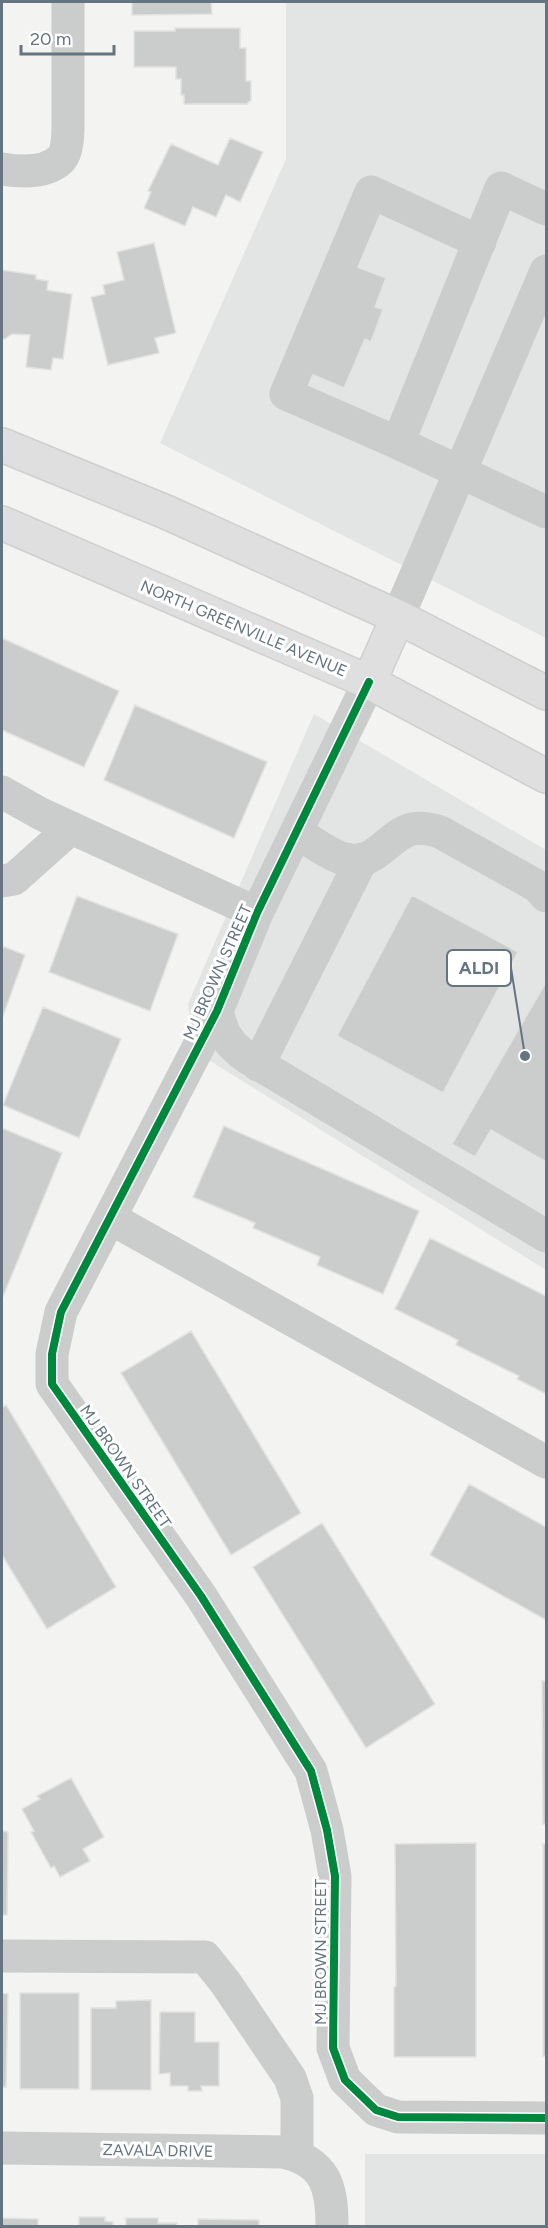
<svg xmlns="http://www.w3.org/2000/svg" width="548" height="2228" font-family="Figtree,sans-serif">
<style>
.built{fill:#e3e4e4}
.building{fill:#cbcccc;stroke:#e2e2e1;stroke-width:1.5}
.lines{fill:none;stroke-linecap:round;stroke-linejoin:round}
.major-casing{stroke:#cfcfcf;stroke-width:36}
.minor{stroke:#cbcccc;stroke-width:33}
.major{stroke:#dfdfe0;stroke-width:33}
.cycleway-casing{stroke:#fff;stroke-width:11}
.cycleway{stroke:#00873e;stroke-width:8}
.labels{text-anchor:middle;stroke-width:6;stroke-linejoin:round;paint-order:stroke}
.street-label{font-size:16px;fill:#647480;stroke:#fff}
.leader{fill:none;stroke:#647480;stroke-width:2}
.callout-dot{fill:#647480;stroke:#fff;stroke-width:2}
.callout{fill:#fff;stroke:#647480;stroke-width:2}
.callout-label{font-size:18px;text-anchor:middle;font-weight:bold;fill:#647480}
</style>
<rect width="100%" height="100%" fill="#f3f3f1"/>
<!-- built -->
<path class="built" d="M286,2h260v636l-386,-195 126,-284z
M314,714l232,136v420l-352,-219 -6,-47z
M365,2154h181v72h-181z"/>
<!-- building -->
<path class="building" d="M132,2h79l1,12 -80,1z
M175,28h65v20h6v33h5v20l-3,1v2h-64v-9h-3v-16h-5v-12h-42v-36h41z
M230,138l33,14 -23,50 -14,-7 -10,22 -23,-10 -8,19 -41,-18 7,-16 -3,-1 23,-47 47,21z
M154,243l22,90 -21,5 4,15 -51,12 -17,-68 14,-3 -2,-9 21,-5 -7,-28z
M355,266l31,12 -11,29 8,2 -12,33 -6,-3 -21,49 -33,-14z
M2,270l34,5v4l12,2 -1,9 25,4 -9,65 -10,-1 -2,12 -25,-3 4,-32 -18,-1 -7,5h-3z
M2,638l117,53 -35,76 -82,-37z
M135,705l132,57 -33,76 -130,-58z
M412,895l106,57 -75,141 -106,-57z
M77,896l101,38 -28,77 -101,-39z
M2,946l23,9 -23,64z
M546,982v180l-55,-32 -16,27 -23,-13z
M43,1007l78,32 -42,99 -76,-33z
M224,1126l195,85 -36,83 -66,-29 3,-8 -67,-29 2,-5 -62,-26z
M2,1128l60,25 -60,146z
M430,1238l116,58v98l-29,-15 2,-3 -63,-31 2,-5 -63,-31z
M191,1331l110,182 -70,42 -110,-182z
M6,1405l110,182 -69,42 -45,-74v-147z
M469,1484l77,43v93l-116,-65z
M322,1523l113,181 -69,44 -113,-181z
M542,1681h4v143h-3z
M71,1778l33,59 -21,12 7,12 -30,16 -6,-11 -3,2 -20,-36 3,-1 -12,-22 18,-10 -3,-3z
M2,1831l6,1 -1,83h-5z
M476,1843v214h-82v-70l2,-1 -1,-142z
M543,1844h3v212h-3z
M2,1993l6,1 -2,93h-4z
M20,1993h59v96h-59z
M151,2000v90h-60v-82h25v-7z
M160,2012h35v30h24v44h-18l1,5h-14v-5h-18v-13l-11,1z
M79,2217h26v4l8,1v4h-34z
M2,2218l36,1v7h-36z
M126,2218h32v5h19l-1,3h-50z
M198,2219l61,1v6h-61z"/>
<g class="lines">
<defs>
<path id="major" d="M2,445l164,67 232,105 148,76
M2,523l367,159 177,94
M369,682l29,-65"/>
</defs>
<!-- major casing -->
<use href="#major" class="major-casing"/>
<!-- minor -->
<path class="minor" d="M2,169c18,3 44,5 59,-10 7,-8 7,-26 7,-37v-120
M546,209l-45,-21 -103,255 148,69
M398,443l-112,-49 85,-202 109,50
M398,617l148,-346
M369,682l-112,231 -40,98 -156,301 -9,42v30l149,212 110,175 16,59 8,46 -2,172 12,32 31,30 22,7 148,1
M2,792l39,22 216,99
M296,832c15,9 29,20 45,26 36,11 44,-22 71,-29 9,-2 19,0 28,3l97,54 9,10
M2,881l12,-2 57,-51
M217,1011c6,24 11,33 31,47l298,178
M258,1065l104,-206
M110,1218l436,244
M2,1956l203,1 20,25 65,96 7,20v57
M2,2148l281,4c43,10 49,35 49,74"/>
<!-- major -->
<use href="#major" class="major"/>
<defs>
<path id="cycleway" d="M369,682l-112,231 -40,98 -156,301 -9,42v30l149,212 110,175 16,59 8,46 -2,172 12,32 31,30 22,7 148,1"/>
</defs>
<!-- cycleway casing -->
<use href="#cycleway" class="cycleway-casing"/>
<!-- cycleway -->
<use href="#cycleway" class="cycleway"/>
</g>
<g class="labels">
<!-- street labels -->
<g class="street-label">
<text transform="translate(244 628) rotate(23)" y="6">NORTH GREENVILLE AVENUE</text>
<text transform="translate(217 972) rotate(-66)" y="6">MJ BROWN STREET</text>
<text transform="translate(126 1466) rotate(55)" y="6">MJ BROWN STREET</text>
<text transform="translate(320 1952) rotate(-90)" y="6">MJ BROWN STREET</text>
<text transform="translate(158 2150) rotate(1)" y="6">ZAVALA DRIVE</text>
</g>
</g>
<!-- callouts -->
<path class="leader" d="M525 1056L511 968"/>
<circle class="callout-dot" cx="525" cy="1056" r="6"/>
<rect class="callout" x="447" y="950" width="64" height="36" rx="6"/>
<g class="callout-label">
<text x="479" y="974">ALDI</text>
</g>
<!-- border -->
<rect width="548" height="2228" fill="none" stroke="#647480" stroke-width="6"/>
<!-- scale -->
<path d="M21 45v9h93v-9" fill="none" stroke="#647480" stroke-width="3"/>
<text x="30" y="45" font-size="18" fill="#647480" stroke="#ffffff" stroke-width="4.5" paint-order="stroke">20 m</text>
</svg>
